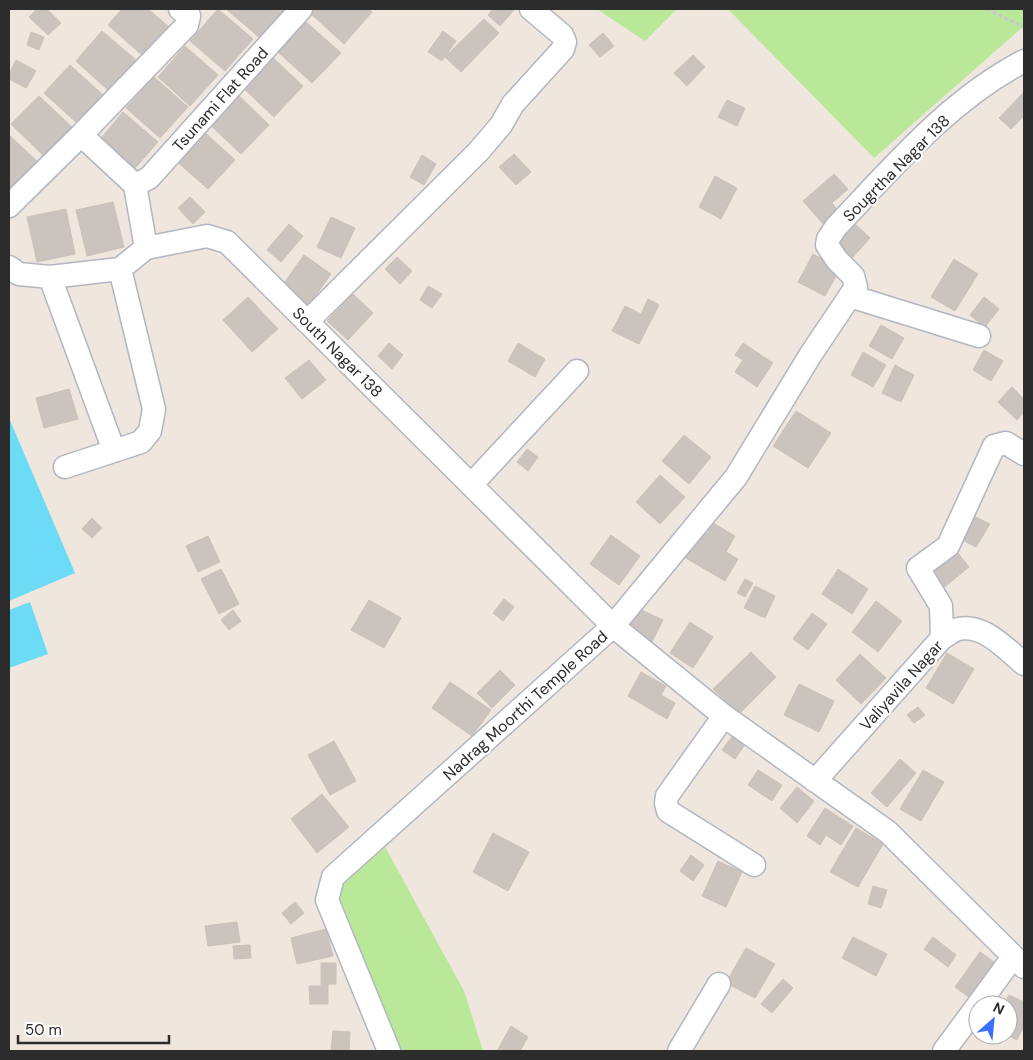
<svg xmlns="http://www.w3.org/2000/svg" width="1033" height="1060" font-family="'DM Sans',sans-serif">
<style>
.green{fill:#b9e898}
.water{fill:#6cdcf6}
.building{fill:#cac3be;stroke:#cac2b7}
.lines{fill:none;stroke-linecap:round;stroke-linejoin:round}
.minor-casing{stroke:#b2b6c1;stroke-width:25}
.path{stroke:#c8c8c8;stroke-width:3;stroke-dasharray:4 2.5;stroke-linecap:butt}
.minor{stroke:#fff;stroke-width:22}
.labels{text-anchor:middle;stroke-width:4.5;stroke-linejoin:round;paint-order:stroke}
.street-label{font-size:16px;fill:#2c2c2c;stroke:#fff}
</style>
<rect width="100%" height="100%" fill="#efe6de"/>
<!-- green -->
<path class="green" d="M597,9h80l-32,32z
M728,9h296v17l-150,132z
M384,845l80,146 19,60h-83l-63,-160z"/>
<!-- water -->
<path class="water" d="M9,418l66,155 -66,28z
M30,602l18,52 -39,14v-58z"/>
<!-- building -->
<path class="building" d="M37,9h10l14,14 -13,12 -19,-18z
M122,9h26l21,18 -26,29 -35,-31z
M218,9l35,30 -28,32 -35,-30z
M226,9h59l-25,29z
M312,9h57l3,3 -28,32 -35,-32z
M493,9h19l2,1 -14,16 -12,-11z
M484,19l15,14 -38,39 -16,-15z
M305,21l36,32 -29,30 -35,-32z
M102,31l34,29 -27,31 -33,-30z
M443,31l13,10 -14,20 -14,-9z
M31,32l13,5 -5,13 -12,-5z
M603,33l11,13 -14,11 -11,-12z
M185,46l33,29 -28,31 -32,-29z
M269,54l34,32 -29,31 -34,-32z
M693,55l12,12 -18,19 -13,-13z
M16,60l20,11 -10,17 -17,-9v-5z
M70,65l34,31 -26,28 -34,-31z
M154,77l34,30 -28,31 -34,-30z
M233,90l36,35 -28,29 -36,-34z
M1024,92v24l-13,13 -12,-11z
M39,96l34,32 -28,29 -34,-33z
M727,100l18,8 -8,18 -19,-9z
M123,112l35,30 -28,32 -34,-30z
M201,129l34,31 -27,29 -34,-30z
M9,135l31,29 -31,29z
M514,154l17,18 -15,13 -17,-18z
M422,155l14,9 -12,21 -14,-8z
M834,174l14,15 -16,14 8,10 -15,13 -22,-25z
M715,176l22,12 -16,31 -22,-12z
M190,197l15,15 -12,12 -15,-16z
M113,202l11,45 -37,9 -11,-46z
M66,209l9,45 -38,8 -10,-45z
M331,217l24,11 -14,30 -24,-11z
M289,224l14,12 -22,26 -14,-12z
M855,224l15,14 -18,20 -16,-14z
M813,254l27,15 -15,27 -27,-14z
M304,255l27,19 -22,31 -27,-19z
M397,257l15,14 -12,13 -15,-15z
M954,259l24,15 -23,37 -24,-14z
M428,286l14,8 -10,14 -12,-8z
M353,294l20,19 -25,27 -21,-19z
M248,297l30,32 -26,23 -29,-32z
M984,297l15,12 -14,18 -15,-12z
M648,299l11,6 -20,39 -27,-13 13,-25 16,8z
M881,325l23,13 -12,21 -23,-13z
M389,343l14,12 -11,14 -14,-13z
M518,343l27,16 -10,18 -27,-16z
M743,343l30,20 -16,24 -22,-15 8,-12 -8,-5z
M984,350l19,11 -12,20 -18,-11z
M863,352l23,13 -13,22 -22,-12z
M309,360l17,20 -24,19 -17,-21z
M895,365l19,10 -13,27 -19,-9z
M1012,387l12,12v13l-7,8 -19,-18z
M69,389l9,30 -34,9 -8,-30z
M796,411l35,22 -23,35 -35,-22z
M684,435l27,22 -22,27 -27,-23z
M527,449l11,8 -10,14 -11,-9z
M660,475l25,22 -25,27 -24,-22z
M970,514l20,10 -14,23 -19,-10z
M92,518l10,10 -10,10 -10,-9z
M713,523l22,13 -9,16 12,7 -13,22 -46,-27 16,-27 12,7z
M611,535l29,21 -21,29 -29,-21z
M208,536l12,26 -22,10 -12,-26z
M957,552l12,15 -27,22 -13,-15z
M221,569l18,35 -20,10 -18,-35z
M838,569l30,20 -16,25 -30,-20z
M745,579l8,4 -8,14 -8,-4z
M755,586l20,10 -10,22 -21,-10z
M504,599l10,8 -11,14 -10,-8z
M369,600l32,18 -17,30 -33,-18z
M876,601l26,20 -24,31 -26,-20z
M635,607l28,13 -12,24 -27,-14z
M233,610l8,11 -12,9 -8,-10z
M812,613l15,11 -19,26 -15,-11z
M690,622l23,15 -20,31 -23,-15z
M751,652l25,25 -37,37 -26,-25z
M947,653l27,16 -21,35 -27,-16z
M860,654l26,24 -25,26 -25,-24z
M500,670l15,15 -23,23 -15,-15z
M641,672l25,14 -5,9 14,8 -8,16 -39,-23z
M450,682l41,28 -19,26 -40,-28z
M799,684l35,17 -15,31 -35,-17z
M918,707l7,8 -11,8 -7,-8z
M734,734l12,9 -11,16 -13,-9z
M334,741l22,40 -26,14 -22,-40z
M900,759l16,14 -29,34 -16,-14z
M758,770l24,15 -10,16 -24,-16z
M923,770l21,12 -23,39 -21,-12z
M797,787l17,14 -17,22 -17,-15z
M322,794l27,33 -32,26 -26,-34z
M825,808l28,18 -12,19 -15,-10 -6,10 -13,-9z
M856,828l27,16 -25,43 -28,-15z
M493,833l36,19 -21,39 -35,-19z
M691,855l13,10 -11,16 -13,-10z
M718,861l24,11 -16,35 -24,-11z
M873,886l14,4 -6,18 -13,-4z
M295,902l9,11 -13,11 -9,-11z
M237,922l3,20 -32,4 -3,-20z
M326,929l7,27 -36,8 -6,-26z
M853,937l34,17 -11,22 -34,-18z
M933,937l23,18 -8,12 -24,-18z
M250,945l1,13 -17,1 -1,-13z
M746,948l29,16 -20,34 -29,-15z
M980,952l21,15 -24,36 -22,-16z
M321,963h15v21h-8v20h-18l-1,-18h12z
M783,979l10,9 -21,25 -11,-9z
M1009,995l15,7v24l-7,14 -10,-5 1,-30h-4z
M511,1026l17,11 -8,14h-23z
M333,1031l17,1 -1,19h-18z"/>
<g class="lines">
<defs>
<path id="minor" d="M81,135l106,-110 2,-9 -9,-7
M135,185l14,-7 152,-169
M9,206l72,-71 54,50 11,63
M9,267l10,7 31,3 70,-8 26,-21 61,-12 20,6 386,384 111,90 164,116 136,135
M50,277l64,174
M850,296l129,40
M307,322l171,-170 23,-27 12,-21 50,-55 2,-7 -3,-7 -31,-26
M65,467l76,-25 9,-11 4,-22 -34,-140
M471,485l106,-114
M942,638l-1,-32 -23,-38 30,-22 46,-100 12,-3 18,11
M724,716l-57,80 -1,7 2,8 86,54
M815,781l127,-143c4,-2 9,-6 13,-8 27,-9 51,19 69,34
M978,1005l35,-48
M389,1051l-62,-151 6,-23 280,-251 123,-149 75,-123 45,-67 -3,-11 -16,-16 -10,-15 1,-6 8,-12c57,-60 113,-127 188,-166
M679,1051l40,-67
M944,1051l34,-46"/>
</defs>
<!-- minor casing -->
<use href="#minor" class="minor-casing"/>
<!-- path -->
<path class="path" d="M987,9l37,18"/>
<!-- minor -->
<use href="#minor" class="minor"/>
</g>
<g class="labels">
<!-- street labels -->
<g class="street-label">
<text transform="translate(220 99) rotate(-48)" y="6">Tsunami Flat Road</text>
<text transform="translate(896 168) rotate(-45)" y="6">Sougrtha Nagar 138</text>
<text transform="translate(338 352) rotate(45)" y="6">South Nagar 138</text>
<text transform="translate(901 685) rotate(-48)" y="6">Valiyavila Nagar</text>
<text transform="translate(525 705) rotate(-42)" y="6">Nadrag Moorthi Temple Road</text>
</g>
</g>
<!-- border -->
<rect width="1033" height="1060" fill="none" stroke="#2c2c2c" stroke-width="20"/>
<!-- north arrow -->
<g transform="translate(993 1020) rotate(27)"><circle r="24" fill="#ffffff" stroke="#ababab"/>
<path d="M0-4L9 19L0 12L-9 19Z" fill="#3b6fff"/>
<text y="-8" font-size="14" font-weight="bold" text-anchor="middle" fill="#2c2c2c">N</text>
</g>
<!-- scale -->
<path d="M18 1035v8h151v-8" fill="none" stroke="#2c2c2c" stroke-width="2.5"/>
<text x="25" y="1035" font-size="15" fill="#2c2c2c" stroke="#ffffff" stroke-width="4" paint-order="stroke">50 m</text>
</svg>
